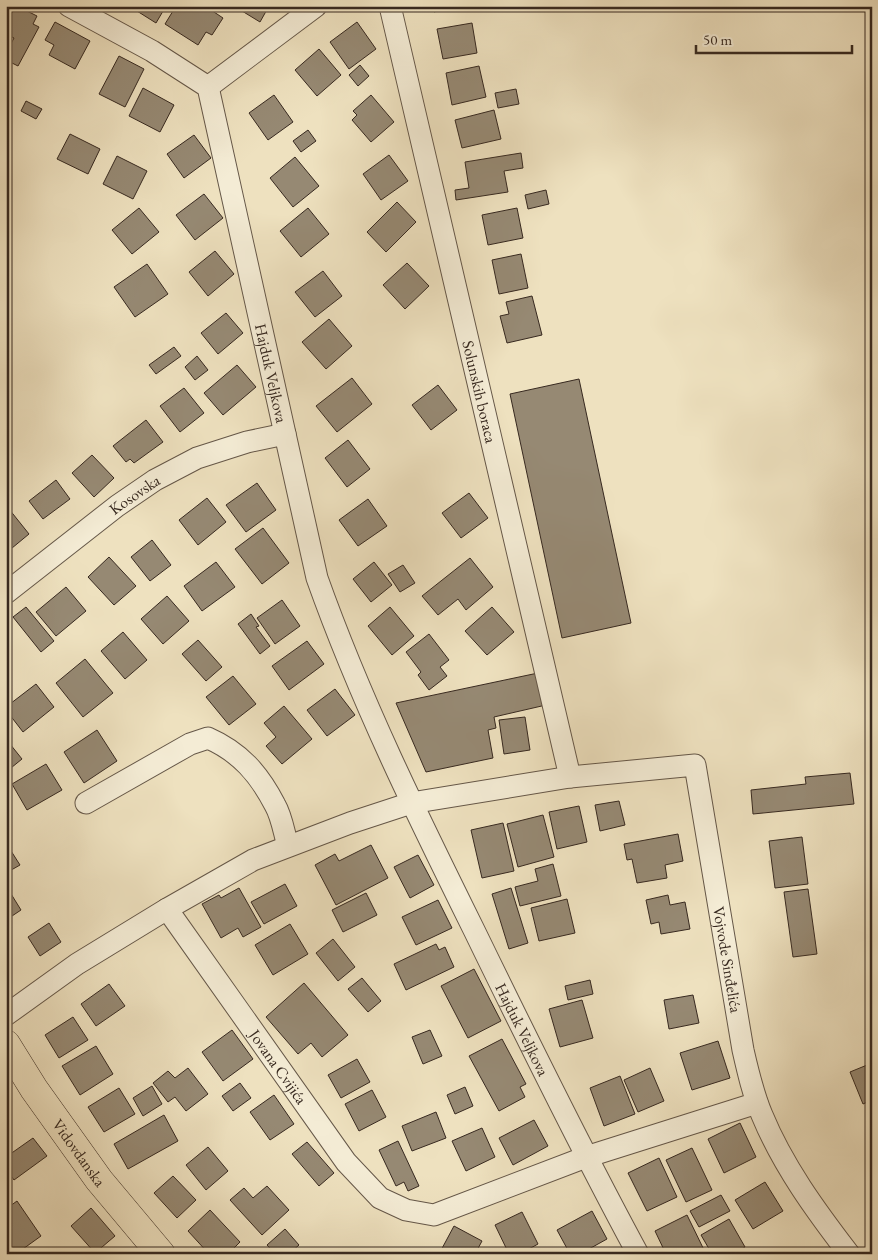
<svg xmlns="http://www.w3.org/2000/svg" width="878" height="1260" font-family="'EB Garamond',serif">
<style>
.building{fill:#968973;stroke:#372920}
.lines{fill:none;stroke-linecap:round;stroke-linejoin:round}
.minor-casing{stroke:#655748;stroke-width:23}
.major-casing{stroke:#372920;stroke-width:29}
.minor{stroke:#f4ecd5;stroke-width:21}
.major{stroke:#eee1bf;stroke-width:28}
.labels{text-anchor:middle;stroke-width:5;stroke-linejoin:round;paint-order:stroke}
.street-label{font-size:16px;fill:#372920;stroke:#f4ecd5}
</style>
<rect width="100%" height="100%" fill="#eee1bf"/>
<filter id="stains"><feTurbulence type="fractalNoise" baseFrequency=".004" numOctaves="4"/><feColorMatrix values="0 0 0 0 .2 0 0 0 0 .09 0 0 0 0 .02 0 0 0 .5 -.17"/></filter>
<radialGradient id="worn" r=".72"><stop offset=".6" stop-color="#630" stop-opacity="0"/><stop offset="1" stop-color="#630" stop-opacity=".3"/></radialGradient>
<!-- building -->
<path class="building" d="M6,6h11l20,10 -4,8 6,3 -21,39 -12,-6v-7l8,-15 -8,-4z
M129,6h37l-10,17z
M176,6h29l18,12 -11,17 -6,-3 -8,13 -33,-21z
M245,6h24l-9,16 -18,-11z
M432,6h23l-21,6z
M55,22l35,19 -15,28 -26,-14 5,-10 -9,-5z
M357,22l19,27 -27,20 -19,-27z
M472,23l5,30 -34,6 -6,-30z
M319,49l22,26 -24,21 -22,-26z
M119,56l25,13 -19,38 -26,-13z
M360,65l9,11 -11,10 -9,-11z
M479,66l7,31 -34,8 -6,-32z
M143,88l31,17 -14,27 -31,-16z
M516,89l3,15 -21,4 -3,-15z
M274,95l19,27 -25,18 -19,-27z
M371,95l23,27 -23,20 -19,-22 5,-5 -4,-4z
M26,101l16,8 -6,10 -15,-8z
M494,110l7,29 -39,9 -7,-28z
M308,130l8,11 -15,11 -8,-11z
M70,134l30,15 -12,25 -31,-15z
M194,135l17,23 -27,20 -17,-24z
M521,153l2,15 -19,3 4,21 -52,8 -1,-10 14,-2 -4,-26z
M389,155l19,26 -27,19 -18,-26z
M117,156l30,15 -14,28 -30,-15z
M295,157l24,29 -26,21 -23,-29z
M546,190l3,14 -21,5 -3,-14z
M204,194l19,24 -28,22 -19,-25z
M397,202l19,20 -30,30 -19,-20z
M139,208l20,24 -27,22 -20,-24z
M308,208l21,26 -28,23 -21,-26z
M517,208l6,30 -35,7 -6,-30z
M215,251l19,23 -26,22 -19,-24z
M521,254l7,34 -29,6 -7,-34z
M407,263l22,23 -24,23 -22,-24z
M147,264l21,30 -33,23 -21,-30z
M323,271l19,25 -27,21 -20,-25z
M532,296l10,39 -35,8 -7,-27 9,-2 -3,-12z
M226,313l17,20 -25,21 -17,-21z
M329,319l23,27 -26,23 -24,-27z
M174,347l7,9 -25,18 -7,-9z
M197,356l11,14 -13,10 -10,-13z
M237,365l19,22 -33,28 -19,-22z
M352,378l20,26 -35,28 -21,-26z
M579,379l52,244 -69,15 -52,-244z
M438,385l19,25 -26,20 -19,-25z
M184,388l20,25 -24,19 -20,-26z
M146,420l17,22 -29,21 -4,-4 -4,3 -13,-16z
M348,440l22,29 -23,18 -22,-29z
M92,455l22,23 -20,19 -22,-24z
M56,480l14,19 -27,20 -14,-18z
M257,483l19,27 -30,22 -20,-27z
M469,493l19,25 -27,20 -19,-25z
M207,498l19,24 -28,23 -19,-25z
M368,499l19,27 -29,20 -19,-26z
M9,509l20,25 -23,19v-41z
M263,528l26,35 -27,21 -27,-35z
M152,540l19,25 -21,16 -19,-24z
M109,557l27,29 -22,19 -26,-28z
M470,558l23,29 -27,23 -8,-11 -20,16 -16,-19z
M216,562l19,25 -33,24 -18,-25z
M374,562l18,23 -21,17 -18,-23z
M403,565l12,18 -15,9 -12,-18z
M66,587l20,24 -30,25 -20,-24z
M167,596l22,25 -26,23 -22,-25z
M282,600l18,26 -25,18 -18,-26z
M26,607l28,34 -13,11 -28,-35z
M390,607l24,29 -22,19 -24,-29z
M492,607l22,25 -27,23 -22,-24z
M251,614l8,12 -3,1 14,19 -10,8 -22,-30z
M123,632l24,28 -22,19 -24,-28z
M429,634l20,26 -9,7 7,9 -18,14 -11,-15 3,-3 -15,-20z
M198,640l24,27 -16,14 -24,-27z
M307,641l17,23 -35,26 -17,-24z
M85,659l28,34 -30,24 -27,-34z
M538,673l8,32 -52,12 2,11 -8,2 5,28 -67,14 -30,-69z
M233,676l23,28 -27,21 -23,-28z
M36,684l18,23 -31,25 -17,-22v-3z
M335,689l20,26 -28,21 -20,-26z
M284,706l28,33 -30,25 -16,-18 10,-9 -12,-14z
M525,717l5,33 -26,4 -5,-34z
M97,730l20,31 -33,22 -20,-31z
M6,739l16,20 -16,13z
M46,764l16,26 -35,20 -15,-26z
M850,773l4,31 -101,10 -2,-24 55,-6 -1,-7z
M872,777v33h-1l-4,-32z
M619,801l6,24 -25,6 -5,-26z
M579,806l8,36 -30,7 -8,-37z
M543,815l11,42 -36,10 -11,-43z
M503,823l11,48 -32,7 -11,-48z
M678,834l5,27 -18,4 2,13 -30,5 -5,-24 -5,1 -3,-16z
M802,837l6,47 -33,4 -6,-47z
M6,843l14,22 -14,8z
M371,845l17,33 -52,27 -21,-40 20,-11 4,7z
M418,855l16,30 -24,13 -16,-31z
M553,864l8,32 -41,10 -5,-19 23,-6 -3,-12z
M285,884l12,22 -33,18 -13,-22z
M239,888l22,39 -18,10 -5,-9 -17,10 -19,-34 17,-9 2,3z
M511,888l17,55 -19,6 -17,-55z
M8,889l13,21 -15,10v-30z
M808,889l9,65 -24,3 -9,-65z
M366,893l11,22 -34,17 -11,-22z
M668,895l2,10 15,-3 5,27 -29,5 -2,-12 -8,2 -5,-24z
M567,899l8,34 -36,8 -8,-33z
M438,900l14,28 -36,17 -14,-28z
M49,923l12,19 -21,14 -12,-19z
M290,924l18,30 -35,21 -18,-30z
M333,939l22,28 -17,14 -22,-28z
M436,944l3,6 6,-3 9,20 -48,23 -12,-26z
M474,969l27,52 -33,17 -27,-52z
M362,978l19,23 -13,11 -20,-23z
M590,980l3,14 -25,6 -3,-14z
M304,983l44,52 -26,22 -11,-14 -13,11 -32,-37z
M109,984l16,22 -29,20 -15,-22z
M693,995l6,28 -30,6 -5,-29z
M582,1000l11,38 -33,9 -11,-38z
M73,1017l15,23 -29,18 -14,-23z
M232,1030l21,29 -30,22 -21,-29z
M430,1030l12,26 -19,8 -11,-27z
M502,1039l24,45 -6,3 5,10 -26,14 -30,-55z
M718,1041l12,37 -38,12 -12,-37z
M96,1046l17,28 -33,21 -18,-29z
M357,1059l13,23 -29,16 -13,-23z
M872,1063v37l-9,4 -13,-32z
M188,1068l20,26 -22,17 -11,-14 -7,5 -15,-19 15,-12 7,7z
M650,1068l14,33 -26,11 -14,-32z
M620,1076l15,38 -31,12 -14,-38z
M240,1083l11,15 -18,13 -11,-15z
M152,1086l10,18 -19,12 -10,-18z
M465,1087l8,19 -18,8 -8,-19z
M119,1088l16,26 -31,18 -16,-25z
M372,1090l14,27 -27,14 -14,-27z
M274,1095l20,29 -24,16 -20,-28z
M436,1112l10,26 -34,13 -10,-25z
M164,1115l14,26 -50,28 -14,-25z
M534,1120l14,26 -35,19 -14,-27z
M740,1123l16,34 -32,16 -16,-34z
M482,1128l13,29 -29,14 -14,-30z
M33,1138l14,18 -33,24 -8,-11v-12z
M398,1141l21,45 -11,5 -4,-9 -8,4 -17,-36z
M307,1142l27,31 -15,13 -27,-32z
M208,1147l20,24 -22,19 -20,-25z
M692,1148l20,42 -26,12 -20,-42z
M659,1158l18,39 -30,14 -19,-38z
M173,1176l23,24 -19,18 -23,-25z
M765,1182l18,29 -30,18 -18,-29z
M267,1186l22,24 -27,25 -32,-35 14,-12 9,10z
M721,1195l9,16 -31,16 -9,-16z
M17,1201l24,35 -25,18h-7l-3,-4v-41z
M91,1208l24,28 -20,17 -24,-27z
M210,1210l30,32 -12,12h-19l-21,-23z
M592,1211l15,28 -27,15h-10l-13,-24z
M522,1212l16,32 -18,10h-11l-14,-29z
M687,1215l19,39h-40l-11,-23z
M729,1219l16,28 -11,7h-22l-11,-19z
M454,1226l28,15 -7,13h-36z
M285,1229l14,16 -10,9h-14l-8,-9z"/>
<g class="lines">
<defs>
<g id="minor">
<path id="s1" d="M69,6l83,45 56,36 109,491c43,121 100,237 157,352 53,109 106,217 164,324"/>
<path id="s2" d="M390,6l180,771"/>
<path d="M208,87l108,-81"/>
<path id="s3" d="M6,593l111,-87 38,-26 42,-22 50,-16 38,-8"/>
<path d="M86,803l104,-59 18,-6c32,14 51,36 67,67 7,12 9,28 13,41"/>
<path id="s4" d="M167,909l86,-49 97,-37 61,-20 159,-26 125,-12 48,285c5,22 10,44 19,65 21,51 54,96 87,139"/>
<path id="s5" d="M6,1015l71,-51 90,-55 179,253 34,36 26,12 28,5 152,-58 171,-54"/>
</g>
<g id="major">
<path id="s6" d="M6,1044l28,45 65,91 62,74"/>
</g>
</defs>
<!-- minor casing -->
<use href="#minor" class="minor-casing"/>
<!-- major casing -->
<use href="#major" class="major-casing"/>
<!-- minor -->
<use href="#minor" class="minor"/>
<!-- major -->
<use href="#major" class="major"/>
</g>
<g class="labels">
<!-- street labels -->
<g class="street-label">
<text dy="6" stroke="none"><textPath href="#s1" startOffset="454">Hajduk Veljkova</textPath></text>
<text dy="6" stroke="none"><textPath href="#s2" startOffset="396">Solunskih boraca</textPath></text>
<text dy="6" stroke="none"><textPath href="#s3" startOffset="162">Kosovska</textPath></text>
<text dy="6" stroke="none"><textPath href="#s4" startOffset="751">Vojvode Sinđelića</textPath></text>
<text dy="6" stroke="none"><textPath href="#s1" startOffset="1160">Hajduk Veljkova</textPath></text>
<text dy="6" stroke="none"><textPath href="#s5" startOffset="386">Jovana Cvijića</textPath></text>
<text dy="6" stroke="none"><textPath href="#s6" startOffset="131">Vidovdanska</textPath></text>
</g>
</g>
<!-- margin -->
<rect width="878" height="1260" fill="none" stroke="#eee1bf" stroke-width="25"/>
<rect x="8" y="8" width="863" height="1245" fill="none" stroke="#372920" stroke-width="2.5"/>
<rect x="12" y="12" width="853" height="1235" fill="none" stroke="#372920"/>
<!-- scale -->
<path d="M696 45v8h156v-8" fill="none" stroke="#372920" stroke-width="2.5"/>
<text x="703" y="45" font-size="15" fill="#372920" stroke="#f4ecd5" stroke-width="4" paint-order="stroke">50 m</text>
<rect width="100%" height="100%" filter="url(#stains)"/>
<rect width="100%" height="100%" fill="url(#worn)"/>
</svg>
